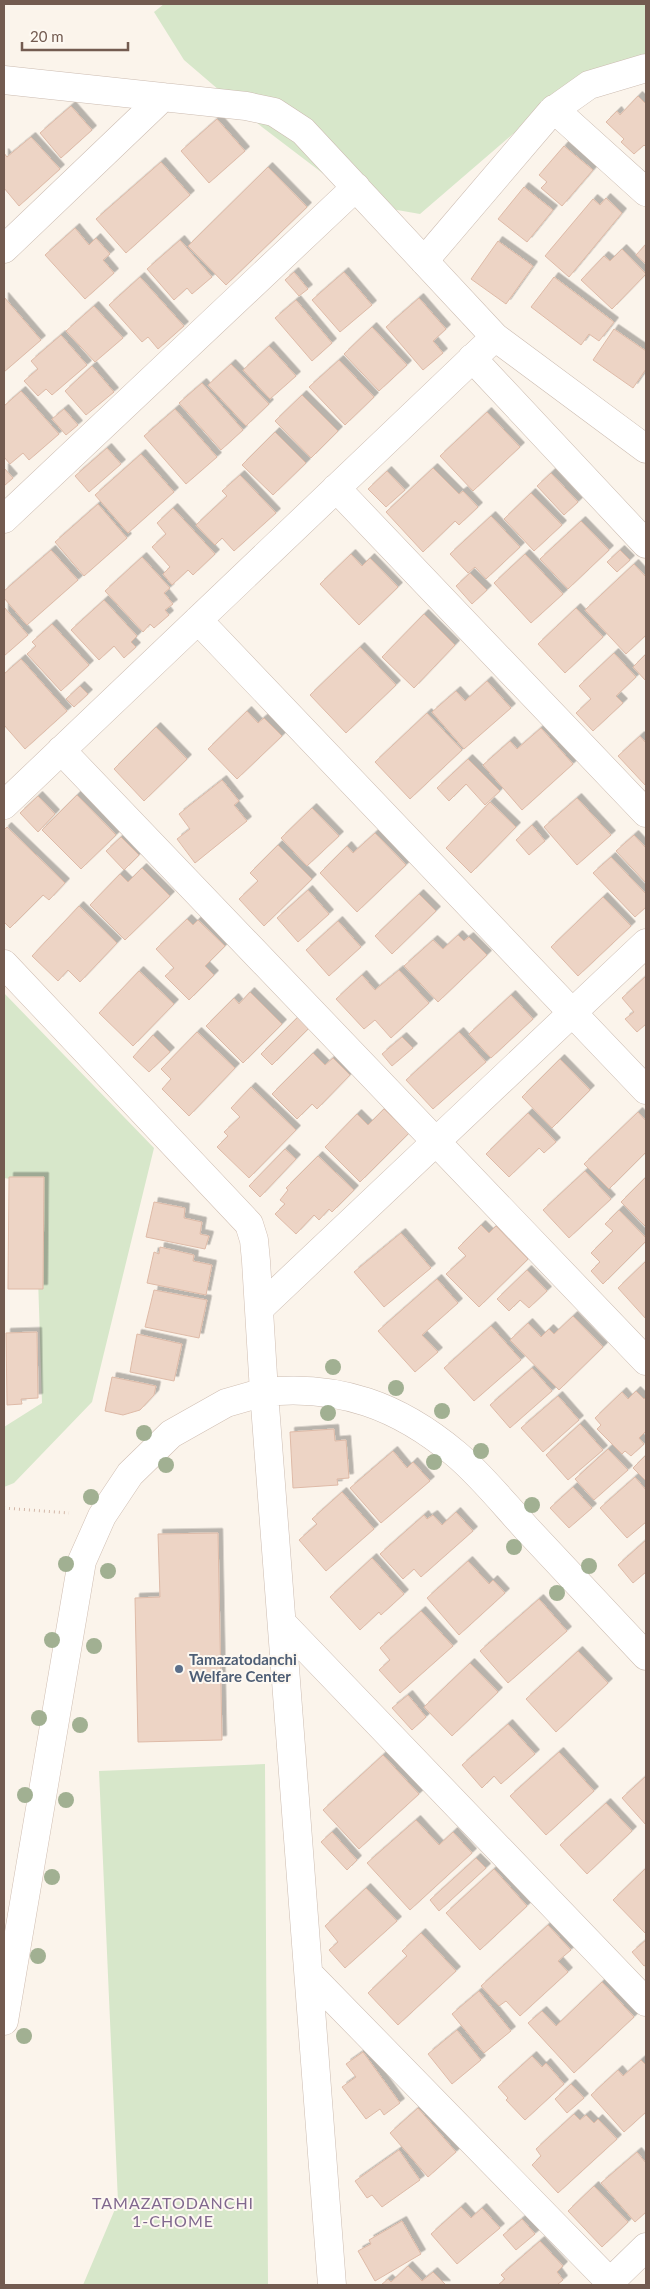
<svg xmlns="http://www.w3.org/2000/svg" width="650" height="2289" font-family="Lato,sans-serif">
<style>
.green{fill:#d7e7ca}
.building{fill:#edd4c5;stroke:#debaa7;filter:url(#shadow)}
.lines{fill:none;stroke-linecap:round;stroke-linejoin:round}
.street-casing{stroke:#ccbcb1;stroke-width:29}
.secondary-casing{stroke:#d0beb2;stroke-width:29}
.path{stroke:#d2b7a8;stroke-width:3;stroke-dasharray:1 4;stroke-linecap:butt}
.street{stroke:#fff;stroke-width:28}
.secondary{stroke:#fff;stroke-width:28}
.tree{fill:#a1b092}
.service-dot{fill:#5c6f8a;stroke:#fdf8f1;stroke-width:2}
.labels{text-anchor:middle;stroke-width:4;stroke-linejoin:round;paint-order:stroke}
.service-label{font-size:15px;font-weight:bold;fill:#4e5e75;stroke:#fdf8f1;text-anchor:start}
.neighbourhood-label{font-size:16px;letter-spacing:1px;fill:#80688e;stroke:#fdf8f1}
</style>
<defs>
<filter id="shadow"><feDropShadow dx="4.5" dy="-4.5" stdDeviation="0" flood-color="#0004"/></filter>
</defs>
<rect width="100%" height="100%" fill="#fbf4eb"/>
<!-- green -->
<path class="green" d="M164,4h482v59l-66,27 -67,44 -93,80 -57,-10 -101,-77 -78,-67 -30,-48z
M4,993l150,155 -62,254 -78,81 -10,4v-60l38,-24 -7,-220 -31,-5z
M265,1764l3,521h-185l35,-83 -19,-431z"/>
<!-- building -->
<path class="building" d="M638,96l8,8v43l-2,-2 -10,9 -13,-12 3,-3 -18,-17 11,-11 3,4z
M71,106l21,24 -31,28 -21,-25z
M217,119l28,32 -36,32 -28,-32z
M31,137l29,32 -41,37 -15,-18v-35l3,4z
M564,146l29,24 -31,36 -21,-18 6,-6 -8,-7z
M161,162l29,33 -64,58 -30,-34z
M268,167l39,40 -81,78 -38,-39z
M524,187l29,23 -26,32 -29,-23z
M606,198l16,15 -53,64 -24,-21 48,-57 7,6z
M75,228l14,17 7,-7 14,16 -7,6 11,13 -29,26 -40,-44z
M180,240l32,37 -20,17 -5,-6 -13,12 -27,-31z
M498,241l35,25 -27,38 -35,-25z
M646,244v20l-10,-9z
M622,249l24,25 -34,35 -31,-29 23,-24 6,5z
M294,272l14,17 -9,7 -14,-16z
M344,272l28,33 -32,27 -28,-32z
M140,277l44,49 -26,23 -10,-12 -6,5 -33,-37z
M554,277l60,45 -15,19 -10,-7 -8,11 -50,-38z
M4,297l37,43 -37,32z
M419,298l27,31 -13,12 10,12 -20,17 -37,-43z
M296,300l36,43 -20,18 -37,-43z
M94,306l29,32 -28,24 -29,-31z
M372,327l35,38 -28,26 -35,-37z
M614,329l32,22v18l-13,19 -40,-28z
M61,335l26,30 -35,30 -6,-6 -8,7 -14,-15 14,-12 -7,-8z
M269,346l27,30 -26,23 -27,-29z
M339,360l35,37 -29,28 -36,-38z
M231,364l38,40 -23,22 -38,-41z
M92,366l22,26 -28,23 -21,-24z
M202,383l41,47 -22,20 -42,-47z
M21,391l38,43 -30,26 -6,-7 -13,11 -6,-7v-51z
M302,395l36,36 -27,27 -36,-37z
M64,409l14,16 -12,10 -14,-16z
M175,409l42,48 -31,27 -42,-48z
M487,412l33,35 -47,44 -33,-35z
M275,432l31,31 -33,32 -31,-30z
M107,448l14,16 -32,28 -14,-16z
M141,454l33,38 -46,41 -33,-38z
M4,468l9,10 -9,8z
M433,468l26,26 4,-3 15,16 -19,18 -4,-4 -32,31 -37,-40z
M387,471l18,19 -19,17 -18,-18z
M551,473l27,29 -14,13 -27,-29z
M240,475l36,38 -42,38 -12,-13 -7,7 -19,-20 31,-29 -5,-5z
M531,493l31,32 -28,26 -30,-32z
M98,504l29,34 -43,38 -29,-34z
M173,508l42,46 -22,21 -5,-5 -16,15 -9,-11 7,-7 -18,-20 14,-13 -9,-11z
M491,516l29,31 -34,32 -11,-12 -7,6 -18,-19z
M581,521l28,29 -41,39 -28,-30z
M51,550l27,30 -51,45 -23,-27v-7z
M620,550l10,10 -13,12 -10,-10z
M351,554l11,12 8,-8 28,29 -39,38 -39,-41z
M525,554l38,40 -32,29 -37,-40z
M142,557l28,31 -6,5 9,11 -8,6 4,5 -15,13 -4,-4 -7,8 -38,-41z
M634,564l12,13v58l-20,19 -41,-44z
M470,573l17,17 -15,14 -16,-18z
M104,600l33,36 -6,6 5,5 -12,11 -10,-12 -15,14 -28,-30z
M4,607l24,28 -24,21z
M576,608l27,29 -38,36 -27,-29z
M424,614l31,31 -41,43 -32,-31z
M52,624l37,41 -28,26 -34,-37 9,-8 -4,-4z
M360,647l36,38 -50,48 -36,-38z
M614,653l22,24 -20,19 7,7 -30,28 -17,-18 15,-14 -12,-13z
M646,654v27l-13,-14z
M21,659l46,52 -42,38 -21,-24v-51z
M487,681l24,27 -47,41 -32,-37 24,-21 9,10z
M80,686l8,8 -14,13 -8,-8z
M247,711l11,12 6,-5 18,18 -45,43 -29,-30z
M427,713l35,37 -52,49 -35,-37z
M156,727l31,32 -43,42 -30,-32z
M541,728l32,36 -51,46 -39,-45 27,-24 7,8z
M640,736l6,7v43l-28,-30z
M468,759l32,32 -15,14 -19,-21 -17,17 -12,-13z
M222,780l17,21 -5,4 13,16 -52,42 -18,-24 13,-10 -11,-15z
M77,795l39,40 -35,34 -39,-39z
M38,796l17,18 -17,18 -18,-19z
M577,798l34,37 -34,30 -33,-38z
M490,802l26,25 -45,46 -25,-25z
M312,808l27,28 -32,30 -26,-28z
M532,825l13,16 -16,14 -13,-15z
M7,827l58,56 -16,17 -6,-5 -33,33 -6,-6v-92z
M375,833l31,32 -49,47 -37,-39 27,-27 6,7z
M634,835l12,13v35l-30,-32z
M121,837l18,18 -15,15 -18,-19z
M278,845l34,34 -48,47 -25,-27 19,-18 -8,-8z
M611,857l35,37v13l-11,10 -42,-44z
M142,868l28,28 -45,44 -35,-35 30,-31 8,8z
M308,890l21,24 -31,28 -21,-24z
M419,894l17,17 -44,43 -17,-18z
M603,897l28,29 -53,50 -27,-29z
M79,906l38,37 -37,39 -12,-12 -10,11 -26,-25z
M187,919l6,6 5,-5 27,26 -20,20 9,9 -25,25 -24,-24 9,-8 -18,-19z
M338,921l23,26 -32,29 -23,-26z
M458,935l6,6 5,-4 18,18 -49,47 -34,-36 29,-26 10,9z
M399,970l30,33 -38,35 -16,-18 -11,9 -28,-30 26,-24 13,15z
M139,971l35,33 -41,42 -34,-33z
M646,976v48l-9,8 -12,-13 9,-7 -12,-14z
M250,992l32,32 -39,39 -37,-37 28,-28 5,6z
M511,995l22,24 -42,39 -22,-24z
M298,1017l11,11 -37,37 -11,-11z
M197,1032l38,36 -46,48 -27,-27 9,-10 -10,-10z
M459,1032l27,30 -53,47 -27,-29z
M153,1035l17,17 -21,20 -16,-15z
M402,1037l11,11 -21,18 -10,-12z
M313,1053l12,12 8,-7 17,17 -33,34 -5,-5 -15,15 -25,-25z
M560,1059l30,31 -38,38 -30,-31z
M251,1087l45,43 -47,48 -32,-31 11,-11 -4,-4 16,-15 -9,-9z
M384,1109l25,24 -49,49 -35,-35 32,-33 11,11z
M638,1112l8,9v31l-37,37 -25,-25z
M528,1113l28,29 -12,11 -5,-5 -30,29 -23,-23z
M285,1149l11,10 -36,38 -11,-11z
M318,1156l36,34 -22,22 -3,-3 -10,11 -5,-5 -18,19 -21,-20 10,-10 -5,-4 8,-10 -2,-2z
M585,1171l26,28 -42,39 -26,-28z
M9,1177h35l-1,112h-35z
M646,1177v50l-25,-25z
M154,1202l31,6 -1,10 18,4 -2,12 9,2 -4,13 -59,-12z
M619,1210l27,28v3l-43,43 -12,-13 9,-9 -9,-9 22,-22 -8,-7z
M481,1225l8,8 7,-7 32,33 -49,48 -33,-33 20,-18 -8,-8z
M401,1233l30,35 -47,39 -30,-35z
M160,1247l34,8 -1,6 19,4 -6,30 -59,-12 7,-31 5,2z
M646,1261v58l-28,-31z
M527,1270l20,21 -18,17 -9,-8 -11,11 -12,-12z
M437,1279l21,24 -36,32 16,17 -23,20 -37,-41z
M154,1290l53,10 -8,38 -54,-11z
M573,1316l30,31 -44,43 -49,-50 18,-17 13,14 8,-8 5,5z
M491,1326l30,34 -47,41 -30,-33z
M37,1332l1,66 -17,1 1,5 -15,1 -1,-72z
M137,1334l45,10 -8,37 -44,-9z
M532,1368l20,23 -42,37 -20,-23z
M112,1377l44,9 -2,9 -14,15 -17,5 -18,-4z
M636,1391l8,8 2,-2v34l-7,7 5,6 -13,12 -6,-5 -3,3 -25,-25 4,-4 -6,-7 27,-26 6,7z
M558,1396l21,24 -36,32 -22,-24z
M580,1424l23,26 -35,30 -22,-25z
M334,1429l1,12 11,-1 3,38 -12,1 1,6 -45,3 -3,-56z
M608,1449l20,21 -34,30 -19,-21z
M393,1451l14,17 6,-6 17,19 -49,42 -31,-35z
M646,1455v26l-13,-13z
M635,1477l11,13v32l-19,16 -27,-30z
M573,1487l19,21 -23,20 -19,-20z
M342,1492l32,37 -48,42 -27,-31 18,-16 -5,-5z
M456,1512l17,19 -52,46 -7,-8 -11,10 -23,-25 44,-39 3,4 6,-4 9,10z
M218,1533l4,207 -84,2 -3,-144 25,-1 -2,-63z
M646,1540v32l-13,11 -15,-18z
M372,1558l32,36 -23,21 -2,-3 -19,18 -30,-33z
M468,1561l21,23 4,-4 12,13 -46,42 -32,-37z
M539,1599l28,32 -59,52 -28,-32z
M421,1611l32,35 -53,47 -21,-23 11,-10 -10,-12z
M578,1651l30,32 -52,49 -30,-33z
M470,1663l28,29 -46,44 -28,-29z
M408,1695l18,22 -14,13 -20,-22z
M508,1724l27,30 -34,30 -7,-8 -12,12 -20,-23z
M559,1752l35,39 -48,44 -36,-39z
M383,1755l36,39 -60,55 -36,-39z
M646,1776v49l-24,-27z
M606,1803l26,28 -45,43 -27,-29z
M416,1820l23,25 14,-13 19,21 -62,57 -43,-47z
M332,1832l25,28 -10,10 -26,-28z
M476,1858l10,10 -47,43 -9,-11z
M646,1868v64l-1,1 -32,-33z
M494,1869l33,37 -47,44 -34,-37z
M366,1888l31,33 -52,47 -16,-18 9,-8 -13,-16z
M548,1925l23,25 -13,11 10,11 -48,44 -14,-15 -7,5 -18,-20z
M421,1933l35,38 -58,54 -30,-32 39,-37 -5,-5z
M646,1940v25l-2,1 -12,-14z
M602,1982l32,35 -60,56 -46,-50 14,-12 14,15z
M479,1991l32,40 -27,22 -32,-39z
M457,2030l24,30 -29,24 -24,-30z
M363,2052l37,51 -16,12 -4,-6 -14,10 -24,-32 14,-10 -10,-13z
M532,2056l10,11 4,-4 18,21 -39,36 -19,-20 2,-2 -10,-11z
M641,2060l5,5v47l-22,20 -33,-37 27,-25 5,6z
M571,2084l13,14 -17,15 -12,-14z
M418,2108l38,44 -28,25 -38,-44z
M574,2114l6,6 6,-5 8,8 4,-4 19,20 -59,54 -26,-28 9,-9 -5,-7z
M399,2150l21,30 -38,27 -10,-12 -5,3 -12,-17z
M637,2152l9,11v49l-11,10 -34,-39z
M594,2186l34,36 -26,25 -34,-36z
M461,2207l10,11 11,-10 18,20 -43,36 -26,-30z
M522,2219l13,15 -19,16 -13,-15z
M402,2221l19,33 -46,27 -17,-30 13,-7 -2,-4z
M540,2241l23,25 -6,6 6,8 -6,5h-59l7,-6 -4,-4z
M408,2266l14,15 11,-9 13,13h-65l7,-6 3,3z"/>
<g class="lines">
<defs>
<path id="street" d="M4,80l242,26 28,6 29,19 192,206 151,112
M554,109l92,83
M4,249l159,-152
M424,261l127,-149 38,-27 57,-17
M472,358l174,186
M336,488l310,325
M4,519l352,-332
M198,620l448,470
M61,750l585,611
M4,805l491,-468
M260,1308l386,-365
M283,1624l363,378
M309,1974l301,308
M332,2285l-68,-893c75,-8 135,14 192,62 26,22 48,50 71,75 39,42 79,84 119,127
M607,2285l39,-38"/>
<path id="secondary" d="M4,964l245,260 5,16 2,21 8,131 -38,11 -55,31 -41,40 -28,42 -20,45 -78,460"/>
</defs>
<!-- street casing -->
<use href="#street" class="street-casing"/>
<!-- secondary casing -->
<use href="#secondary" class="secondary-casing"/>
<!-- path -->
<path class="path" d="M4,1508l65,5"/>
<!-- street -->
<use href="#street" class="street"/>
<!-- secondary -->
<use href="#secondary" class="secondary"/>
</g>
<!-- trees -->
<g class="tree">
<circle cx="333" cy="1367" r="8"/>
<circle cx="396" cy="1388" r="8"/>
<circle cx="442" cy="1411" r="8"/>
<circle cx="328" cy="1413" r="8"/>
<circle cx="144" cy="1433" r="8"/>
<circle cx="481" cy="1451" r="8"/>
<circle cx="434" cy="1462" r="8"/>
<circle cx="166" cy="1465" r="8"/>
<circle cx="91" cy="1497" r="8"/>
<circle cx="532" cy="1505" r="8"/>
<circle cx="514" cy="1547" r="8"/>
<circle cx="66" cy="1564" r="8"/>
<circle cx="589" cy="1566" r="8"/>
<circle cx="108" cy="1571" r="8"/>
<circle cx="557" cy="1593" r="8"/>
<circle cx="52" cy="1640" r="8"/>
<circle cx="94" cy="1646" r="8"/>
<circle cx="39" cy="1718" r="8"/>
<circle cx="80" cy="1725" r="8"/>
<circle cx="25" cy="1795" r="8"/>
<circle cx="66" cy="1800" r="8"/>
<circle cx="52" cy="1877" r="8"/>
<circle cx="38" cy="1956" r="8"/>
<circle cx="24" cy="2036" r="8"/>
</g>
<!-- markers -->
<circle class="service-dot" cx="179" cy="1669" r="5"/>
<g class="labels">
<!-- service labels -->
<g class="service-label">
<text x="189" y="1665">Tamazatodanchi<tspan x="189" dy="17">Welfare Center</tspan></text>
</g>
<!-- neighbourhood labels -->
<g class="neighbourhood-label">
<text x="173" y="2209">TAMAZATODANCHI<tspan x="173" dy="18">1-CHOME</tspan></text>
</g>
</g>
<!-- border -->
<rect width="650" height="2289" fill="none" stroke="#735b50" stroke-width="10"/>
<!-- scale -->
<path d="M22 42v8h106v-8" fill="none" stroke="#735b50" stroke-width="2.5"/>
<text x="30" y="42" font-size="15" fill="#735b50" stroke="#fdf8f1" stroke-width="4" paint-order="stroke">20 m</text>
</svg>
